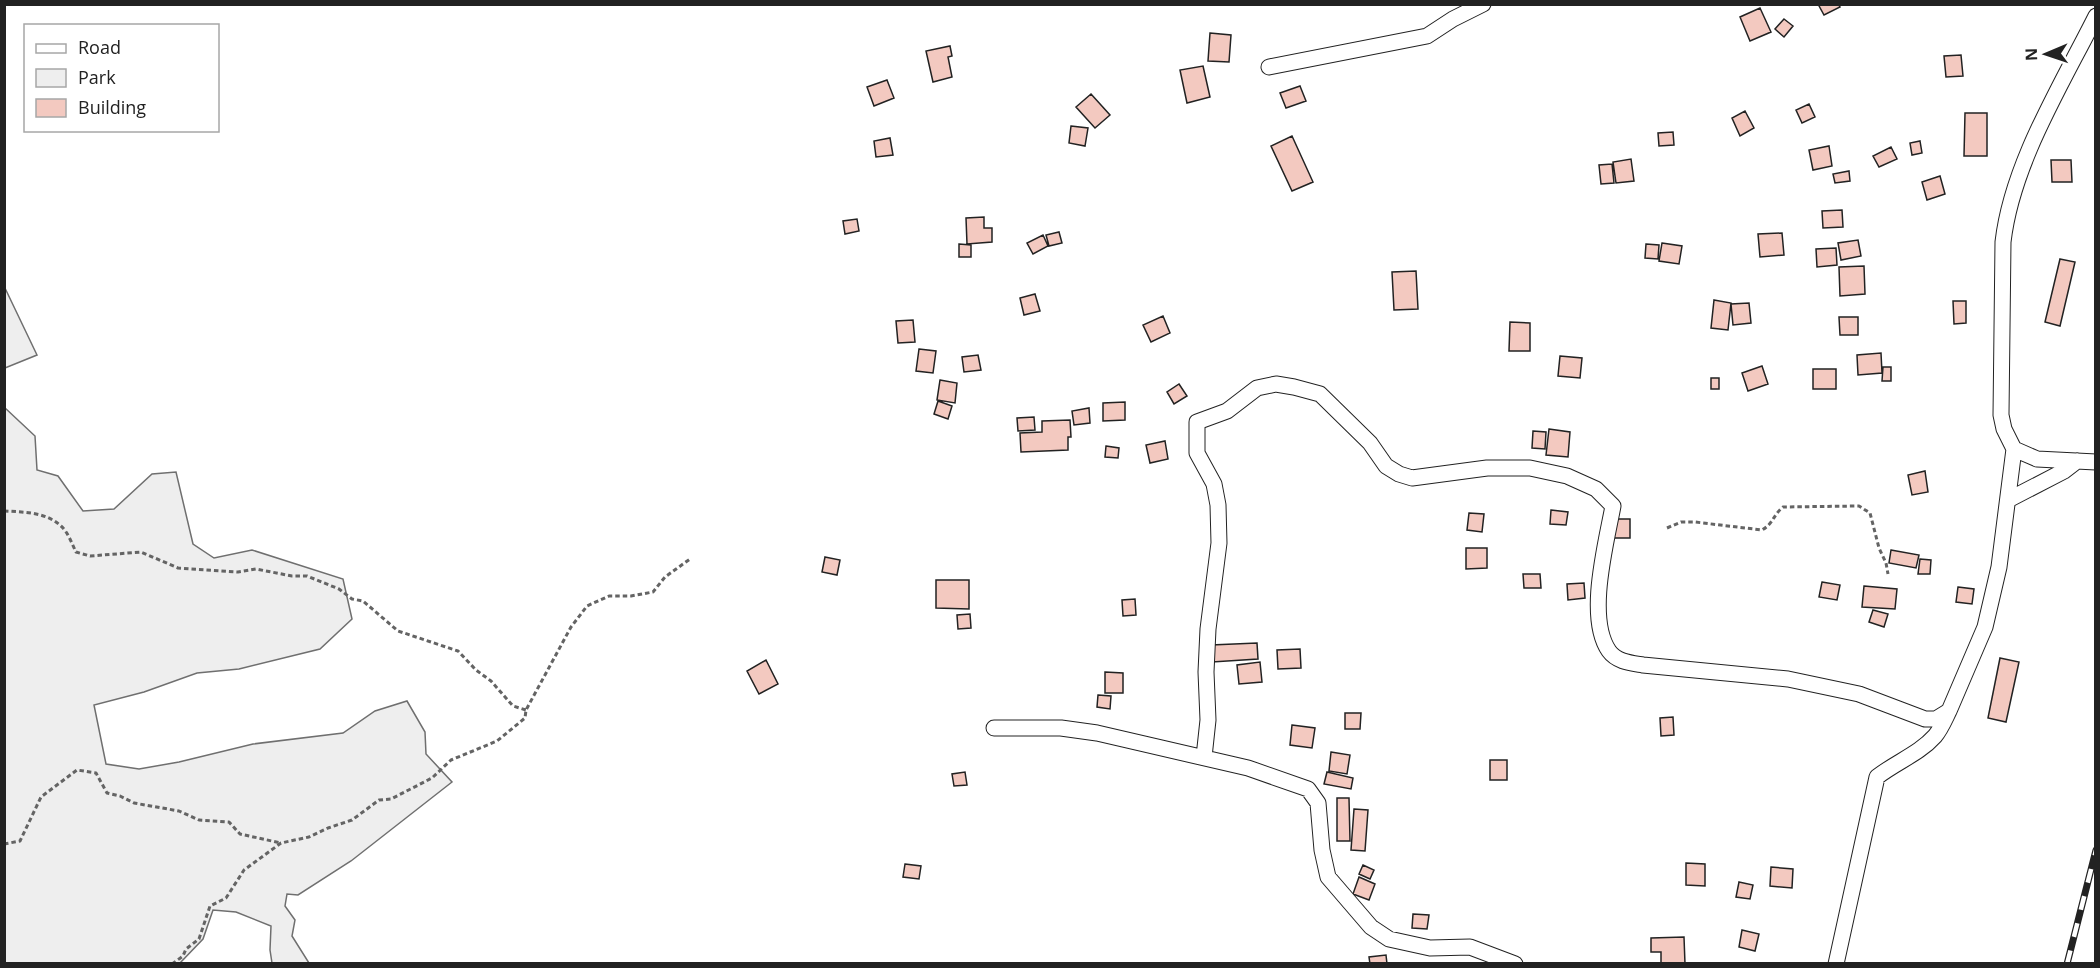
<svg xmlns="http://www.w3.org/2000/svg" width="2100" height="968" font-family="'Open Sans',sans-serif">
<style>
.green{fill:#eee;stroke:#6f6f6f;stroke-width:1.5}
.building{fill:#f3c9c0;stroke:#222;stroke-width:1.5}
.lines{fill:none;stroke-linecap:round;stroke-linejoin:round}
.minor-casing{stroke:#222;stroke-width:17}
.path{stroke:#646464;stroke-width:3;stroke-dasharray:4.5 3;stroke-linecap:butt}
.minor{stroke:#fff;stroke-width:15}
.rail-casing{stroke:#222;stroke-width:7}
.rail{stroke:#fff;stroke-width:4.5;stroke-dasharray:14;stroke-linecap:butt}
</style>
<rect width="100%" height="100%" fill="#fff"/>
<!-- green -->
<path class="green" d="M4,286l33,69 -32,13h-1z
M4,407l31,29 2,34 21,6 25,35 31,-2 38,-35 24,-2 17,72 21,14 38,-8 91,29 9,40 -32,30 -81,20 -42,4 -53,19 -50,13 12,59 33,5 40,-7 74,-18 90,-11 32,-22 32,-10 18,31 1,22 26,28 -101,79 -53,34 -11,-1 -2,12 10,14 -3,16 17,27h-37l-2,-13 1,-24 -35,-14 -23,-2 -10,29 -23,24h-175z"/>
<!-- building -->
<path class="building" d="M1818,4h20l2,3 -16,8z
M1760,8l11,24 -21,9 -10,-24z
M1784,19l9,7 -9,11 -9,-8z
M1210,33l21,2 -2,27 -21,-1z
M950,46l2,10 -4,1 4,20 -19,5 -7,-31z
M1961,55l2,21 -17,1 -2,-21z
M1203,66l7,31 -23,6 -7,-33z
M887,80l7,18 -20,8 -7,-19z
M1300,86l6,15 -20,7 -6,-15z
M1091,94l19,21 -15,13 -19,-21z
M1809,104l6,13 -13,6 -6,-13z
M1745,111l9,17 -14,8 -8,-18z
M1965,113h22v43h-23z
M1071,126l17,2 -3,18 -16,-3z
M1673,132l1,13 -15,1 -1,-13z
M1292,136l21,46 -21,9 -21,-45z
M890,138l3,17 -17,2 -2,-16z
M1920,141l2,12 -10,2 -2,-12z
M1829,146l3,20 -19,4 -4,-20z
M1891,147l6,12 -18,8 -6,-11z
M1631,159l3,22 -18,2 -3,-21z
M2051,160h20l1,22h-20z
M1612,164l2,19 -13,1 -2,-19z
M1849,171l1,10 -15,2 -2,-9z
M1940,176l5,18 -18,6 -5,-18z
M1842,210l1,17 -20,1 -1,-17z
M984,217v11h8v14l-25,2 -1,-26z
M857,219l2,12 -14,3 -2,-13z
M1059,232l3,11 -13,3 -3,-11z
M1782,233l2,22 -24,2 -2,-23z
M1043,235l5,11 -15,8 -6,-11z
M1858,240l3,16 -20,4 -3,-17z
M1662,243l20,3 -3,18 -20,-3z
M959,244l12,1v12h-12z
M1646,244l13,1 -1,14 -13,-1z
M1836,248l1,17 -20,2 -1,-18z
M2060,259l15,3 -15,64 -15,-4z
M1864,266l1,28 -25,2 -1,-29z
M1416,271l2,38 -24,1 -2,-38z
M1035,294l5,17 -16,4 -4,-17z
M1714,300l17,3 -3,27 -17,-2z
M1953,301h13v22l-12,1z
M1749,303l2,20 -18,2 -2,-21z
M1163,316l7,17 -19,9 -8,-17z
M1839,317h19v18h-18z
M913,320l2,22 -17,1 -2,-22z
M1510,322l20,1v28h-21z
M919,349l17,2 -3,22 -17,-2z
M1881,353l1,20 -24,2 -1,-20z
M978,355l3,15 -17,2 -2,-15z
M1560,356l22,2 -2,20 -22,-2z
M1762,366l6,18 -20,7 -6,-18z
M1883,367h8v14h-9z
M1813,369h23v20h-23z
M1711,378h8v11h-8z
M940,380l17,3 -2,20 -18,-3z
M1179,384l8,12 -13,8 -7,-12z
M938,401l14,5 -4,13 -14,-5z
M1125,402v18l-22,1v-18z
M1089,408l1,15 -16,2 -2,-14z
M1034,417l1,13 -17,1 -1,-13z
M1070,420l1,17h-3v13l-47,2 -1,-19 22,-1v-11z
M1549,429l21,3 -2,25 -22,-2z
M1533,431l13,1 -1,17 -13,-1z
M1165,441l3,18 -18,4 -4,-18z
M1106,446l13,2 -1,10 -13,-1z
M1925,471l3,21 -16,3 -4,-20z
M1551,510l17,2 -2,13 -16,-1z
M1469,513l15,1 -2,18 -15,-2z
M1613,519h17v19h-17z
M1466,548h21v20l-21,1z
M1891,550l28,5 -3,13 -27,-5z
M825,557l15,3 -3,15 -15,-3z
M1920,559l11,1 -1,14h-12z
M1523,574h17l1,14h-17z
M936,580h33v29l-33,-1z
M1822,582l18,3 -3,15 -18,-3z
M1584,583l1,15 -17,2 -1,-16z
M1864,586l33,3 -2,20 -33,-2z
M1958,587l16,2 -2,15 -16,-2z
M1135,599l1,16 -13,1 -1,-16z
M1873,610l15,4 -4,13 -15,-5z
M970,614l1,14 -13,1 -1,-14z
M1257,643l1,16 -46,3 -1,-17z
M1300,649l1,19 -23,1 -1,-19z
M2000,658l19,4 -13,60 -18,-4z
M766,660l12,24 -19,10 -12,-23z
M1260,662l2,20 -23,2 -2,-19z
M1105,672l18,1v20h-18z
M1098,695l13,1 -1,13 -13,-2z
M1345,713h16l-1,16h-15z
M1673,717l1,18 -13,1 -1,-18z
M1292,725l23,3 -3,20 -22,-3z
M1331,752l19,3 -3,19 -18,-3z
M1490,760h17v20h-17z
M965,772l2,13 -13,1 -2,-12z
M1327,772l26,6 -2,11 -27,-5z
M1337,798h12l1,43h-13z
M1354,809l14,1 -3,41 -14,-1z
M1686,863l19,1v22l-19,-1z
M905,864l16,2 -2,13 -16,-2z
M1363,865l11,5 -4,9 -11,-5z
M1771,867l22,2 -1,19 -22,-2z
M1359,877l16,7 -6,16 -16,-6z
M1739,882l14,3 -3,14 -14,-2z
M1413,914l16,1 -2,14 -15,-1z
M1742,930l17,4 -4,17 -16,-4z
M1684,937l1,27h-24v-12h-10v-14z
M1386,955l1,9h-17l-1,-7z"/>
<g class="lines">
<defs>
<path id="minor" d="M2096,16c-35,70 -84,148 -93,226l-2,173 3,14 10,20 23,10 59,3
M1269,67l158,-31 26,-17 30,-15
M2008,500l56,-29 13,-10
M994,728h67l36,5 151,35 60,21 10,14 4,47 6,27 43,50 18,12 41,9 40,-1 45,17
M1204,757l4,-37 -2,-48 2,-43 11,-86 -1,-38 -4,-21 -17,-31v-31l30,-11 30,-23 19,-4 18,3 26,7 50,49 16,23 13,8 13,4 75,-10h43l37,8 29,13 17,17c-7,38 -27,112 -4,145 8,11 22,12 34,14l145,14 71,15 66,25h11l13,-8 36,-84 14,-60 15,-118
M1836,964l41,-187c19,-15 42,-23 58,-41 6,-7 10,-17 14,-25"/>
</defs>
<!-- minor casing -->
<use href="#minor" class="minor-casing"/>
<!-- path -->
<path class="path" d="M4,511c20,1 42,1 57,15 7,6 11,18 15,26l14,4 51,-4 37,16 60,4 18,-3 36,7h15l32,13 13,10 11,2 35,30 60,20 18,19 15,11 22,25 13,4
M1667,528l14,-6h14l67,8c12,-7 11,-15 21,-23l76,-1 11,7 9,35 7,15 2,11
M4,844l16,-3 21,-44 36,-27 19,3 11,20 13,3 14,7 45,8 20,9 30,2 11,12 41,9
M172,964l11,-8 3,-7 13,-10 11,-33 16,-8 18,-28 37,-27 28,-6 19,-9 24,-8 27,-20 12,-1 41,-21 19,-18 46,-19 28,-23 1,-8 45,-83 16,-21 22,-10h22l22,-4 12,-15 25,-18"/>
<!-- minor -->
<use href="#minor" class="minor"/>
<defs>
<path id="rail" d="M2067,964l29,-114"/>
</defs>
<!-- rail casing -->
<use href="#rail" class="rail-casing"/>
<!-- rail -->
<use href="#rail" class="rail"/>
</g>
<!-- border -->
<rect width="2100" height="968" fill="none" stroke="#222222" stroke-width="12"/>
<!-- legend -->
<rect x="24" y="24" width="195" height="108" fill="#ffffff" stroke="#a7a7a7" stroke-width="1.5"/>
<rect x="36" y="44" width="30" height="9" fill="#ffffff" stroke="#a7a7a7" stroke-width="1.5"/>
<text x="78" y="54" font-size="18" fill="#222222">Road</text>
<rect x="36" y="69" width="30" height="18" fill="#eeeeee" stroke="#a7a7a7" stroke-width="1.5"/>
<text x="78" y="84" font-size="18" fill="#222222">Park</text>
<rect x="36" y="99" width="30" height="18" fill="#f3c9c0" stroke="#a7a7a7" stroke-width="1.5"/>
<text x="78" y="114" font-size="18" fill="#222222">Building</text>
<!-- north arrow -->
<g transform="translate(2046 54) rotate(268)" stroke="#ffffff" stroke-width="4.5" paint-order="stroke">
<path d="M0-4.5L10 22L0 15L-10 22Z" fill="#222222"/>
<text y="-9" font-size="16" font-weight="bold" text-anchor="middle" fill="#222222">N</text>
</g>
</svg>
